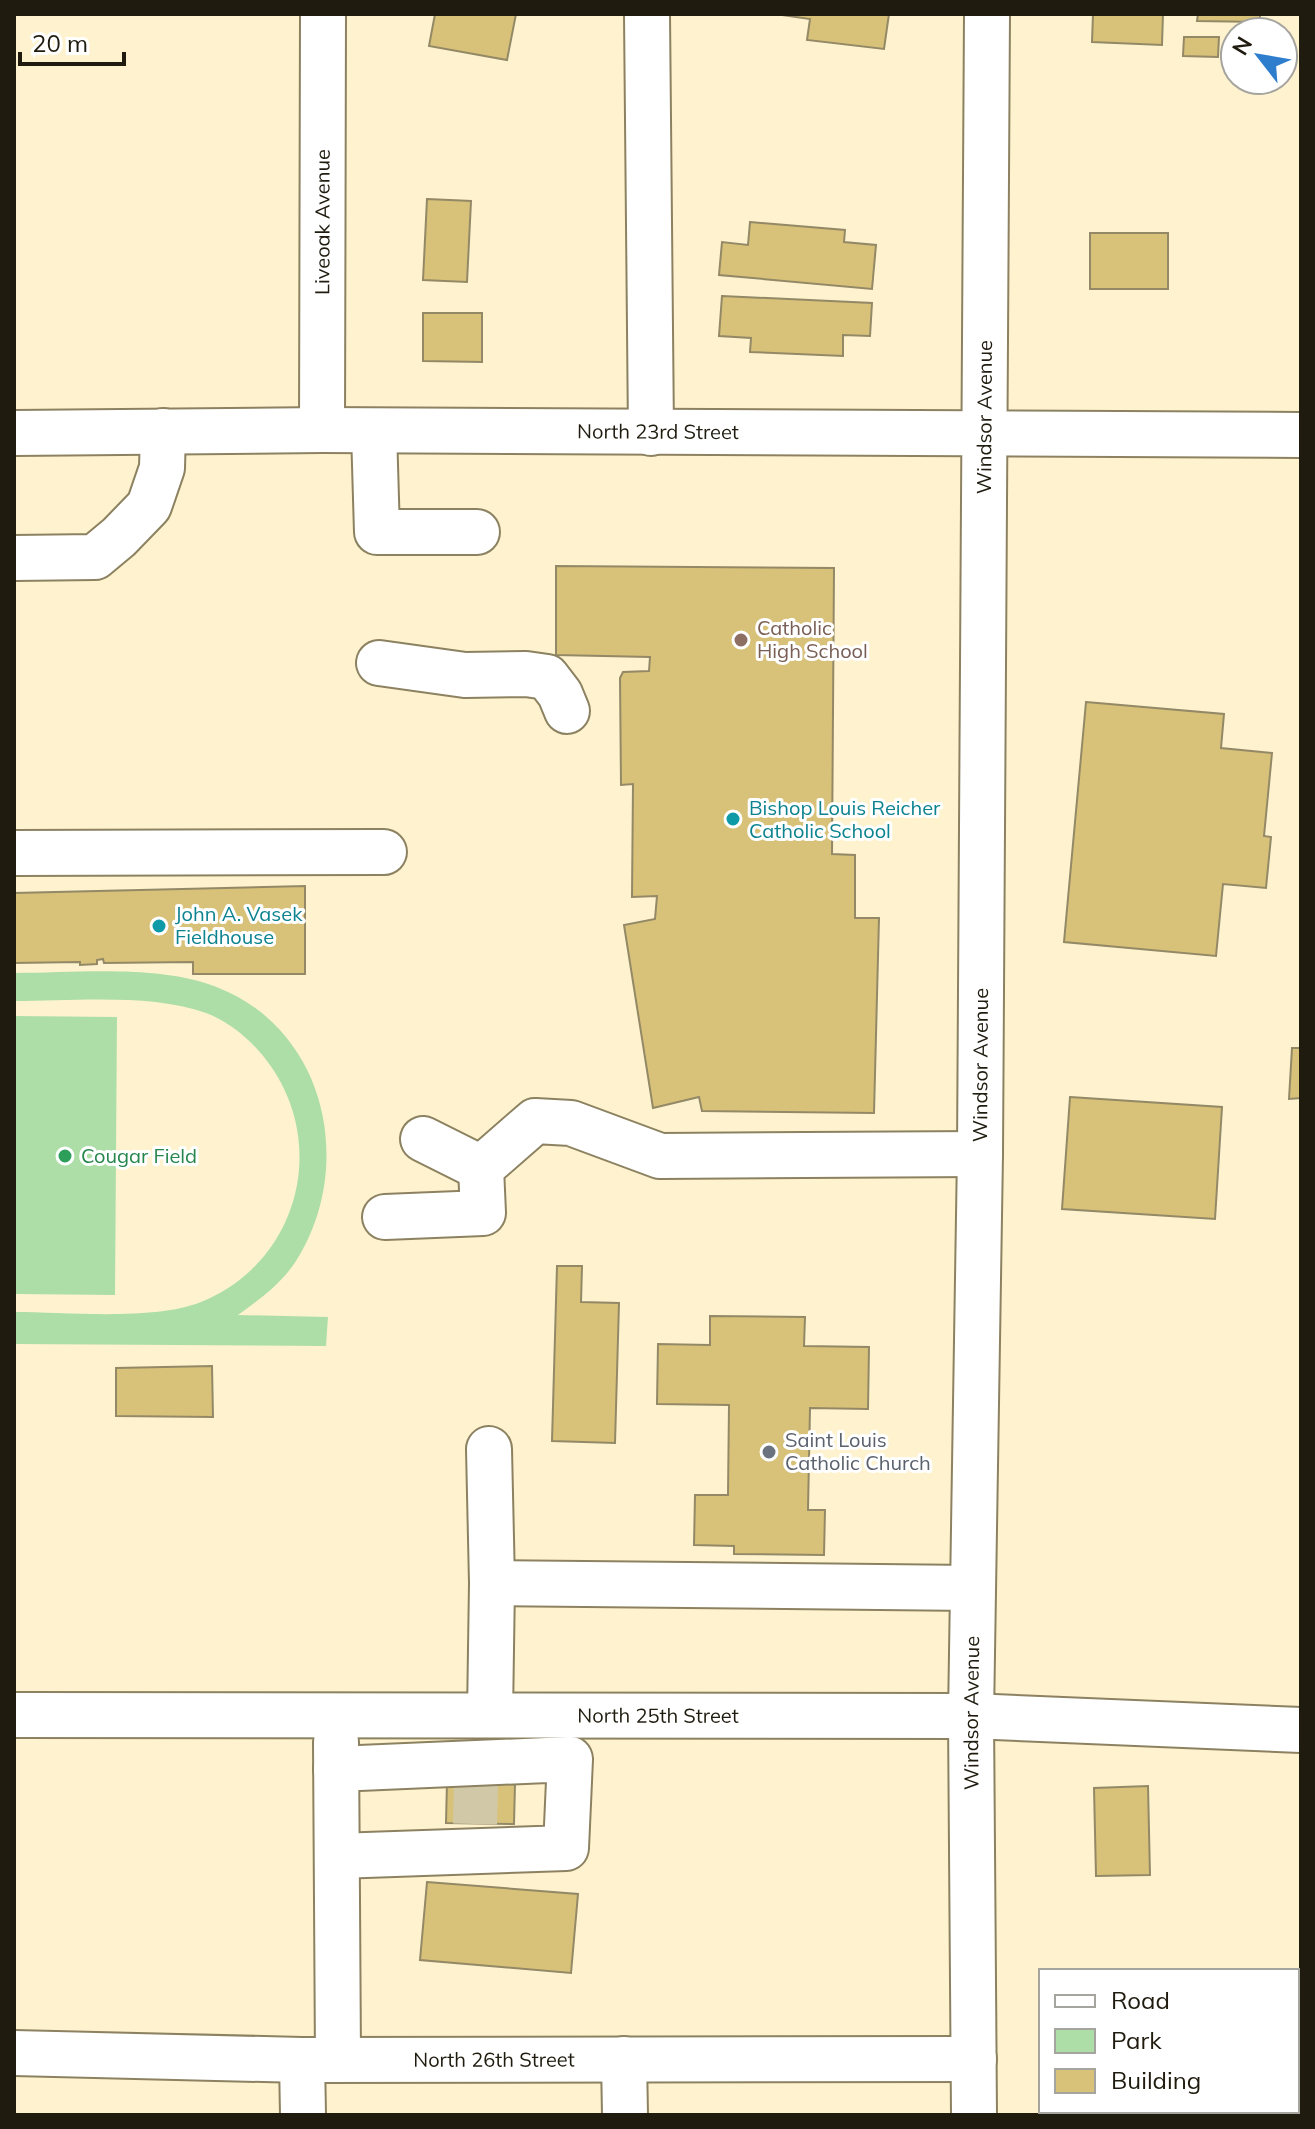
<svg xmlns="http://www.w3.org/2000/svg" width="1315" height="2129" font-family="Mulish,sans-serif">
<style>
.green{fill:#aedea7}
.building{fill:#d8c279;stroke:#938967;stroke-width:2}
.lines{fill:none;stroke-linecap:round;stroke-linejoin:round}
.minor-tunnel{stroke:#d1c8a8;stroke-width:44;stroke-dasharray:44 22;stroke-linecap:butt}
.minor-casing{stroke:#8c8261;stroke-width:48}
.major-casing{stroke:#8c8261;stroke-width:48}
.minor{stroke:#fff;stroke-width:44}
.major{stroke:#fff;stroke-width:44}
.education-dot{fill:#8d6e63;stroke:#fff;stroke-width:3}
.culture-dot{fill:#0f9aa8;stroke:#fff;stroke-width:3}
.leisure-dot{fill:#2e9e5b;stroke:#fff;stroke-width:3}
.worship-dot{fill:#6b7280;stroke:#fff;stroke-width:3}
.labels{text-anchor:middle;stroke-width:6;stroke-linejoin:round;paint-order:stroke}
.street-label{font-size:20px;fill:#1f1b0e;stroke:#fff}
.education-label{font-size:20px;fill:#785e54;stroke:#fff;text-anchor:start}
.culture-label{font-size:20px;fill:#0d838f;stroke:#fff;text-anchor:start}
.leisure-label{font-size:20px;fill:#27864d;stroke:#fff;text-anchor:start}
.worship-label{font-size:20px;fill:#5b616d;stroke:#fff;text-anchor:start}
</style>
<rect width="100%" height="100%" fill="#fef3ce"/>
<!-- green -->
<path class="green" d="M14,973c64,0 146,-9 205,15 109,44 136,180 77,273 -14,22 -37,39 -58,54l90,2 -2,29 -312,-2v-32c52,0 140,9 187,-10 97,-39 129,-158 66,-241 -15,-20 -37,-39 -61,-48 -55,-20 -133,-12 -192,-12z
M14,1016l103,1 -2,278 -101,-1z"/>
<!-- building -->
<path class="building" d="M435,14h81l-9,46 -78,-14z
M775,14h114l-5,35 -77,-9 3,-21z
M1093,14h70l-1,31 -70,-3z
M1198,14h62v8l-63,-1z
M1184,37h35l-1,20 -35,-1z
M427,199l44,2 -4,81 -44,-2z
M750,222l95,8 -1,12 32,3 -4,44 -153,-14 3,-33 26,3z
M1090,233h78v56h-78z
M722,296l150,7 -2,33 -27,-1v21l-93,-4 1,-14 -32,-2z
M423,313h59v49l-59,-1z
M556,566l278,2 -2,286 23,1v63h24l-5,195 -172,-2 -3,-14 -46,11 -29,-183 31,-6 2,-23 -25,1 1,-113 -12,1 -1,-107 3,-6 26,-1 1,-14 -94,-2z
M1086,702l138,12 -3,34 51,5 -8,83 7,1 -5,51 -43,-4 -7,72 -152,-14z
M305,886v88h-112v-12l-89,1 -1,-4 -6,1v4l-17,1v-3l-66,1v-70z
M1292,1048h9v50l-12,1z
M1070,1097l152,10 -7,112 -153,-10z
M557,1266h25l-1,36 38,1 -4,140 -63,-2z
M710,1316l95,1 -1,29 65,1 -1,62 -58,-1 -2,102h17l-1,45 -90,-1v-8l-40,-1 1,-50h33l1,-90 -72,-1 1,-60 52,1z
M212,1366l1,51 -97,-1v-48z
M447,1781l68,2 -1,41 -68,-1z
M1148,1786l2,89 -54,1 -2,-88z
M427,1882l151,12 -7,79 -151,-13z"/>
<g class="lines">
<!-- minor-tunnel -->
<path class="minor-tunnel" d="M475,1824l1,-42"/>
<defs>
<g id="minor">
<path d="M647,14l4,419"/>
<path id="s1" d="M322,430l1,-416"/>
<path d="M374,431l3,101h100"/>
<path id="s2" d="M14,433l308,-3 979,5"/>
<path d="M14,558l81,-1 24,-20 30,-31 13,-38 1,-37"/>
<path d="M379,663l86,12 61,-1 21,3 13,17 7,17"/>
<path d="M14,853l370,-1"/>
<path d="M423,1139l58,29"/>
<path d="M385,1217l98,-4 -2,-45 54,-47 36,2 89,33 320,-2"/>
<path d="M489,1449l3,134 -2,132"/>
<path d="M492,1583l481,5"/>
<path d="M336,1742l2,318"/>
<path d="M336,1769l234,-10 -4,89 -229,8"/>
<path id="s3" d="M14,2053l288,7 672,-1"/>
<path d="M624,2059l1,56"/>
<path d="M302,2060l1,55"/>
<path id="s4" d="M974,2115l-3,-399 9,-562 7,-1140"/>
</g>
<g id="major">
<path id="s5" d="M14,1715l957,1 330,14"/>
</g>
</defs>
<!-- minor casing -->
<use href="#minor" class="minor-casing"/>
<!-- major casing -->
<use href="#major" class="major-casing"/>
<!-- minor -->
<use href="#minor" class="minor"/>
<!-- major -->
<use href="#major" class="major"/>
</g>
<!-- markers -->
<circle class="education-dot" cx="741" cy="640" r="8"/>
<g class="culture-dot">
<circle cx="733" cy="819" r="8"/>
<circle cx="159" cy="926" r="8"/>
</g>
<circle class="leisure-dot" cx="65" cy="1156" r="8"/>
<circle class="worship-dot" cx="769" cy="1452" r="8"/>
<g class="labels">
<!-- street labels -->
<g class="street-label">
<text dy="7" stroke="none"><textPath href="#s1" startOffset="208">Liveoak Avenue</textPath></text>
<text dy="7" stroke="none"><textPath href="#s4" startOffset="1698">Windsor Avenue</textPath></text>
<text dy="7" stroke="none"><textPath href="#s2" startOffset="644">North 23rd Street</textPath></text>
<text dy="7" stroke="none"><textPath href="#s4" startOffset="1050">Windsor Avenue</textPath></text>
<text dy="7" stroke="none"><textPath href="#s4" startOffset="402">Windsor Avenue</textPath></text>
<text dy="7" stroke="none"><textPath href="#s5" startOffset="644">North 25th Street</textPath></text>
<text dy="7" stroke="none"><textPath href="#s3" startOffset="480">North 26th Street</textPath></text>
</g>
<!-- education labels -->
<g class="education-label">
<text x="757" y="635">Catholic<tspan x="757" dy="23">High School</tspan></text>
</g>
<!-- culture labels -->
<g class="culture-label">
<text x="749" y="815">Bishop Louis Reicher<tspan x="749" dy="23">Catholic School</tspan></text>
<text x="175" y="921">John A. Vasek<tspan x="175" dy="23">Fieldhouse</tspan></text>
</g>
<!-- leisure labels -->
<g class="leisure-label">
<text x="81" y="1163">Cougar Field</text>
</g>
<!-- worship labels -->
<g class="worship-label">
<text x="785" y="1447">Saint Louis<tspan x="785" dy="23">Catholic Church</tspan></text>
</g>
</g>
<!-- border -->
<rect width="1315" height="2129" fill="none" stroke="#1f1b0e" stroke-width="32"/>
<!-- legend -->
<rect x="1039" y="1969" width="260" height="144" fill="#ffffff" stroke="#a5a49f" stroke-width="2"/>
<rect x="1055" y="1995" width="40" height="12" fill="#ffffff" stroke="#a5a49f" stroke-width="2"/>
<text x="1111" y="2009" font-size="24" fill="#1f1b0e">Road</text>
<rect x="1055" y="2029" width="40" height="24" fill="#aedea7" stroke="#a5a49f" stroke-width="2"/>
<text x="1111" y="2049" font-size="24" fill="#1f1b0e">Park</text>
<rect x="1055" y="2069" width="40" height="24" fill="#d8c279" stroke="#a5a49f" stroke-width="2"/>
<text x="1111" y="2089" font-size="24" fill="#1f1b0e">Building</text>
<!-- north arrow -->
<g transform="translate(1259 56) rotate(301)"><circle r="38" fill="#ffffff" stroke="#a5a49f" stroke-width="2"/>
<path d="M0-6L14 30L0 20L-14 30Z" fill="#2f7ecd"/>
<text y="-12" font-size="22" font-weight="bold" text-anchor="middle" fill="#1f1b0e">N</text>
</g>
<!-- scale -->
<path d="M20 52v12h104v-12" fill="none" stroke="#1f1b0e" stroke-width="4"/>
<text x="32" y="52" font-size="24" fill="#1f1b0e" stroke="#ffffff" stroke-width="6" paint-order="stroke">20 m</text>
</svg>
